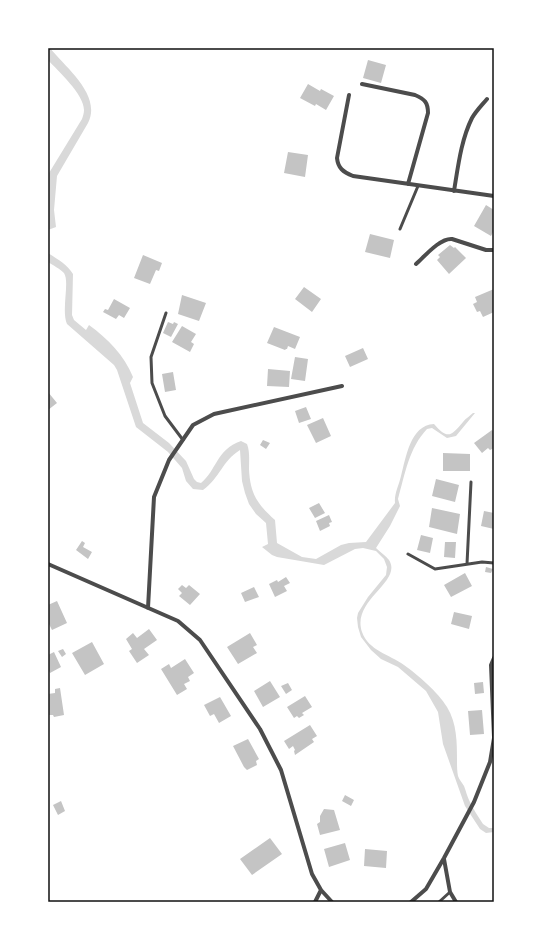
<svg xmlns="http://www.w3.org/2000/svg" width="542" height="950" font-family="'Open Sans',sans-serif">
<style>
.water{fill:#d9d9d9}
.building{fill:#c4c4c4}
.lines{fill:none;stroke-linecap:round;stroke-linejoin:round}
.service{stroke:#4c4c4c;stroke-width:3}
.minor{stroke:#4c4c4c;stroke-width:4}
.neatline{fill:none;stroke:#111;stroke-width:1.5}
</style>
<rect width="100%" height="100%" fill="#fff"/>
<!-- water -->
<path class="water" d="M48,48h2c16,20 52,47 38,75l-31,53 -3,34 2,17 -8,3 1,-57 33,-54c1,-3 2,-6 2,-9 0,-16 -26,-39 -36,-50z
M48,253c9,6 19,11 25,21l-1,41 2,5 12,10 3,-5c19,14 35,30 44,52l-3,6 13,40 26,20 17,18 8,18 3,3 4,1c16,-13 15,-33 40,-42l6,3c3,8 2,16 2,25 1,24 8,35 26,51l2,23 25,14 14,2 25,-14 8,-2 17,-1 29,-39c-1,-9 4,-18 6,-27 5,-18 9,-51 33,-52 14,16 17,12 29,-2 3,-4 7,-6 10,-9h2l-19,23 -9,2 -15,-10 -5,1c-18,19 -22,45 -29,70l2,7 -10,20 -14,22c4,4 10,8 13,12 14,22 -38,40 -27,72 7,19 27,22 42,33 14,10 34,27 43,42 10,16 10,36 10,53 0,5 0,11 1,16 1,3 4,7 6,10 2,5 3,10 5,14 4,9 9,16 14,24l6,4h5v4l-8,1 -6,-4 -15,-23 -22,-62 -5,-32 -12,-21 -28,-24 -17,-8 -10,-9 -10,-13 -3,-10 -1,-9 1,-5 10,-16 18,-22 1,-8 -3,-8 -8,-8 -13,-3 -8,1 -31,16 -47,-8 -5,-2 -10,-8 6,-3 -2,-21 -10,-9 -7,-10 -4,-11 -3,-12 -2,-31c-18,11 -20,28 -37,40l-10,-1 -7,-8 -4,-13 -14,-16 -32,-25 -19,-57 -3,-5 -47,-41c-6,-14 3,-42 -3,-51 -4,-4 -11,-8 -16,-11z"/>
<!-- building -->
<path class="building" d="M368,60l18,5 -5,18 -18,-5z
M308,84l12,7 1,-2 13,7 -8,14 -10,-6 -1,2 -15,-8z
M288,152l20,3 -3,22 -21,-4z
M486,205l8,5v20l-3,6 -17,-10z
M370,234l24,6 -4,18 -25,-6z
M450,245l4,3 1,-1 11,11 -17,16 -12,-14 3,-3 -2,-2z
M143,255l19,8 -3,8 -3,-1 -6,14 -16,-6z
M304,287l17,12 -9,13 -17,-13z
M494,289v23l-11,5 -3,-6 -3,1 -4,-8 4,-2 -2,-5z
M182,295l24,8 -7,18 -21,-7z
M114,299l16,9 -6,10 -5,-3 -3,4 -13,-7 2,-3 3,1z
M168,322l5,2 1,-2 4,2 -7,13 -8,-4z
M182,326l14,8 -5,8 3,2 -4,8 -18,-10z
M274,327l26,10 -5,12 -7,-3 -1,3h-1l-1,1 -18,-7z
M363,348l5,11 -18,8 -5,-11z
M295,357l13,2 -3,22 -14,-2z
M268,369l22,2 -1,16 -22,-1z
M173,372l3,18 -11,2 -3,-18z
M48,392l9,11 -9,7z
M306,407l5,12 -12,4 -4,-12z
M323,418l8,18 -15,7 -9,-18z
M492,430l2,3v15l-4,2 -2,-2 -6,5 -8,-10z
M263,440l7,3 -4,6 -6,-4z
M443,453l27,1v17h-27z
M436,479l23,6 -4,17 -23,-6z
M319,503l6,10 -10,5 -6,-10z
M432,508l28,6 -3,20 -28,-7z
M484,511l10,2v16l-13,-3z
M329,515l3,7 -3,1 1,3 -10,5 -4,-10z
M421,535l12,3 -3,15 -13,-3z
M82,541l3,2 -2,4 9,5 -4,7 -12,-9z
M445,542h11l-1,16 -11,-1z
M486,567l7,2 -2,4 -6,-1z
M465,573l7,13 -21,11 -7,-12z
M286,577l4,6 -6,3 3,5 -12,6 -6,-13 8,-4 1,2z
M182,585l4,3 3,-3 11,9 -10,11 -11,-9 3,-3 -4,-4z
M254,587l5,10 -14,5 -4,-9z
M57,601l10,22 -15,7 -4,-8v-17z
M454,612l18,4 -3,13 -18,-5z
M149,629l8,11 -13,9 5,6 -12,8 -8,-12 3,-2 -6,-10 7,-6 4,5z
M250,633l7,12 -4,2 4,6 -19,11 -11,-17z
M92,642l12,22 -19,11 -13,-22z
M63,649l3,5 -4,3 -4,-6z
M54,652l7,15 -11,6 -2,-4v-14z
M185,659l9,14 -6,4 2,4 -6,3 3,5 -10,6 -16,-26 8,-5 2,4z
M270,681l10,16 -17,10 -9,-16z
M483,682l1,11 -9,1 -1,-11z
M288,683l4,7 -6,4 -5,-8z
M60,688l4,27 -10,2 -1,-2h-5v-21l7,-1v-4z
M305,696l7,11 -10,6 2,2 -5,3 -2,-2 -3,2 -7,-11z
M220,697l11,19 -12,7 -5,-9 -4,2 -6,-11z
M482,710l2,24 -14,1 -2,-24z
M310,725l7,11 -5,3 2,3 -19,13 -1,-4 1,-1 -2,-4 -4,3 -5,-8z
M248,739l11,20 -3,2 1,4 -10,5 -3,-3 -11,-21z
M345,795l9,5 -3,6 -9,-5z
M61,801l4,10 -7,4 -5,-10z
M324,809l10,1 6,20 -20,5 -3,-11 3,-2v-6z
M270,838l12,16 -30,21 -12,-16z
M345,843l5,17 -21,7 -5,-18z
M365,849l22,2 -1,17 -22,-2z"/>
<g class="lines">
<!-- service -->
<path class="service" d="M400,229l18,-43
M166,313l-15,44 1,26 13,33 18,24
M408,554l27,15 47,-7 12,1
M467,564l4,-82
M439,902l11,-10"/>
<!-- minor -->
<path class="minor" d="M362,84l53,11c10,4 13,8 13,18l-20,71
M349,95l-12,63c1,10 6,14 16,18l141,20
M454,191c4,-24 7,-51 18,-73 4,-7 10,-13 15,-19
M416,264c9,-8 24,-26 36,-25l34,11h8
M48,564l130,57 22,19 60,89 21,41 31,104 9,16 11,12
M148,608l6,-111 15,-37 24,-35 21,-11 128,-28
M494,658l-3,7 3,72
M444,859l6,33 6,10
M315,902l6,-12
M411,902l15,-13 18,-31 30,-56 16,-40 4,-24"/>
</g>
<!-- border -->
<rect width="542" height="950" fill="none" stroke="#ffffff" stroke-width="98"/>
<rect x="49" y="49" width="444" height="852" class="neatline"/>
</svg>
